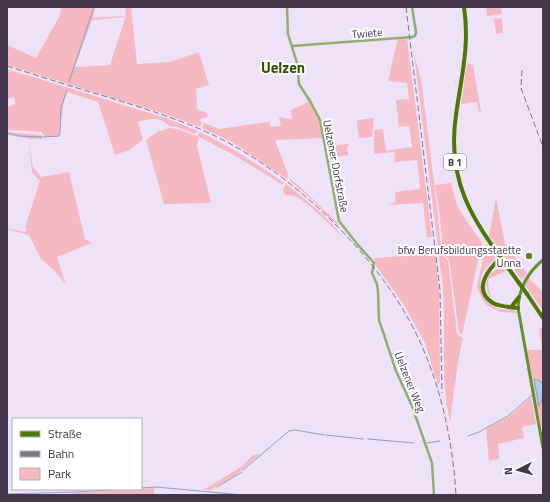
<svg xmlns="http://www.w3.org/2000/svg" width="550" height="502" font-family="'Titillium Web',sans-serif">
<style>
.green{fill:#f7b9c1}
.water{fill:#adcdee;stroke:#8da0be}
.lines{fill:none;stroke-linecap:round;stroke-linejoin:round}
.stream{stroke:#8da0be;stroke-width:1}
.tertiary{stroke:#90ae71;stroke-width:2.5}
.secondary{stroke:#65912c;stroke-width:3}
.primary{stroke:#4e7806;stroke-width:4}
.rail{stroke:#81748b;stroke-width:1;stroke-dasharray:6 3;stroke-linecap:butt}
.primary-bridge{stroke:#4e7806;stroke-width:4}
.poi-dot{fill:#5a8615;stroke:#fff;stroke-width:1.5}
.labels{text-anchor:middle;stroke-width:4;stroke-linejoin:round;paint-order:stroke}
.shield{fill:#fff;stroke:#7b7282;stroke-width:1}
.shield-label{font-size:10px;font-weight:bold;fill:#43364d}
.street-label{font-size:11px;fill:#43364d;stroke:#fff}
.poi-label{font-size:11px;fill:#43364d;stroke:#fff;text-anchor:end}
.district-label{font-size:15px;font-weight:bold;fill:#314e05;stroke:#fff}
</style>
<rect width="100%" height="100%" fill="#eee2f9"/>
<!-- green -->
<path class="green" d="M62,7h33l-2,11 31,-2v1l-32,3 -17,47 35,-2 16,-50 -1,-8h6l6,57 32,-2 28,-9h2l10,32 -13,4 1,20 10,4 1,4 -9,3 3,2 -2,5 -3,-1 -32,-12 -158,-49v-20l29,13 23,-41z
M486,7h15l1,7 -15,2z
M502,18l1,15 -7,1 -2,-15z
M398,38h9l25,199h-5l-4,-34 -35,2 8,-3 -1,-10 25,-3 -3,-29 -22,2 -1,-10 -20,2v-24l9,-1 3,22 26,-4 -3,-21 -10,1 -3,-27 13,-1 -2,-16 -19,-2z
M414,54l7,25 17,135 3,40 7,6 9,73 1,2 5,3 -5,23 -8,61c-10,-44 -4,-89 -7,-134z
M467,63l6,2 8,47h-2l-2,-10 -16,2z
M7,69l159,49 32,13 -3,3 -18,-7 -8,-1c-8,-10 -20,-7 -31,-4l5,18 -14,10 -14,5 -17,-53 -31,-10 -4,13 -4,32h-15l-1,-3 -2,-2 -34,-2v-23l8,-3v-6l-3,-1 -5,2z
M308,97l9,17 7,24 -49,2 13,34 -1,5 -55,-37 -30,-14 2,-5 15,6 50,-7 2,5 10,-1 -2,-9 13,2 -1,-9 17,-8 -2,-4z
M374,118l-2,19 -13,1 -2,-18z
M169,128l9,1 19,7 3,-4c30,14 57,32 84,51l-1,2 -49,-30 -35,-18 -2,9 14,57 -47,1 -18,-64 11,-8z
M7,132l34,3 1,4h-14l5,28 8,10 28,-5 16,67 7,4 -35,14 9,28 -12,-15 -13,-11 -12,-24 -22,-6v-1l17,4 3,-1 -2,-4 15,-46 -8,-9 -4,-34 -21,-3z
M348,144l1,2 -2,2 1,7 -19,3 -2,-12z
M290,179l9,7 40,38 -2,1 -28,-28 -20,-17z
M451,183l6,22 7,12 18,26 -20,92 -3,-2 -10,-74 -6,-5 -3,-37 -5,-32z
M286,184c16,13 44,34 55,51 -9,-8 -36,-36 -47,-39 -2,-1 -6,0 -9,-1l-2,-6z
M496,198l9,46 22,29 -5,7 -33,-44z
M486,244l10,14c-5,5 -12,11 -14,17 -5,15 4,29 17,34 5,1 11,0 16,1l1,3 -16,-1 -15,-8 -5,-10 -3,-7z
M435,254l4,35 1,92 -2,4 -13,-42 -21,-38 -28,-39 -2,-8z
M500,268h3l3,3 -18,8 1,11 2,7h-1c-7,-13 -4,-24 10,-29z
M529,278l14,14v19l-18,-26z
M543,328v98h-2l-14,-76h15l-3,-21z
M531,397l5,27 -14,3 2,11 -26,6 1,15 -10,2 -3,-32 24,-13z
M260,454l-24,21 -25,15h-8l38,-23 12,-12z
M154,488v7h-81v-2z"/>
<!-- water -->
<path class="water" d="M534,379l6,2 3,4 -1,15 -3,6z"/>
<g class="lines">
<!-- stream -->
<path class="stream" d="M69,82l25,-75
M7,133l12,3 24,1
M44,137l15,-1 1,-3 1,-25 6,-18
M326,435l37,4
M468,436l11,-4 29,-16 24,-21
M368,439l46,4
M427,443l13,-2
M243,470l46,-39 6,-1 29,5
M217,487l25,-15
M141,488l15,-1 87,8
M7,494l68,-2 51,-3"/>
<!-- tertiary -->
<path class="tertiary" d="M287,7l1,27 9,29 2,21 11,17 10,19 19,101 19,24 16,18 -2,10 5,11 1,8 1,28 17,51 16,35 20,57 2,32
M292,46l120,-9 3,-1 1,-4 -4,-25"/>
<!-- secondary -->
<path class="secondary" d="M543,260c-15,12 -24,29 -25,48l25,140"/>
<!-- primary -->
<path class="primary" d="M464,7c6,39 -3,71 -8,108 -11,74 23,112 63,168
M501,258c-13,11 -29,32 -8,45 7,4 18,4 25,5
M527,294l16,24
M512,306l7,-9"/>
<!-- rail -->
<path class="rail" d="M406,7l34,283 2,103
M7,66c35,11 69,22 104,32 37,12 75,23 110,41 78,39 165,125 200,205 21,47 32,100 35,151
M522,70l-1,18 22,59"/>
<!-- primary-bridge -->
<path class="primary-bridge" d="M519,283l8,11"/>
</g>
<!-- markers -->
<circle class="poi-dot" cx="529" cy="256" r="4"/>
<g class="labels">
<!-- shield labels -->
<rect class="shield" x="444" y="154" width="22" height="16" rx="3"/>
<g class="shield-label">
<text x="455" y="166">B 1</text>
</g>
<!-- street labels -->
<g class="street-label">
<text transform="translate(367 33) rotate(-5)" y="4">Twiete</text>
<text transform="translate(336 166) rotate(79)" y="4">Uelzener Dorfstraße</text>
<text transform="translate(410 382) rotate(68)" y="4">Uelzener Weg</text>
</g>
<!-- poi labels -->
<g class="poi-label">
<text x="521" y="254">bfw Berufsbildungsstaette<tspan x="521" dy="13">Unna</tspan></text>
</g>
<!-- district labels -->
<g class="district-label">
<text x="283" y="73">Uelzen</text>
</g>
</g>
<!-- border -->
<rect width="550" height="502" fill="none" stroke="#43364d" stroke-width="16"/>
<!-- legend -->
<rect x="12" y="418" width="130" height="72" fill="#ffffff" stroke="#b4afb8"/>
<rect x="20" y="431" width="20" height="6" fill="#4e7806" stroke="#b4afb8"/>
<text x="48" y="438" font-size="12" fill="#43364d">Straße</text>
<rect x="20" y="451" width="20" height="6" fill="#81748b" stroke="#b4afb8"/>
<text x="48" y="458" font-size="12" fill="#43364d">Bahn</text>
<rect x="20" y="468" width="20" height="12" fill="#f7b9c1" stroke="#b4afb8"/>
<text x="48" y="478" font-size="12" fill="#43364d">Park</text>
<!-- north arrow -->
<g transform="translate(518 470) rotate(264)" stroke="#ffffff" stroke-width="3" paint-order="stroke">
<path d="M0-3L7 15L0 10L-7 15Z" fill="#43364d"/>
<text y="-6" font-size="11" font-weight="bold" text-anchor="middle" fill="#43364d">N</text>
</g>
</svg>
